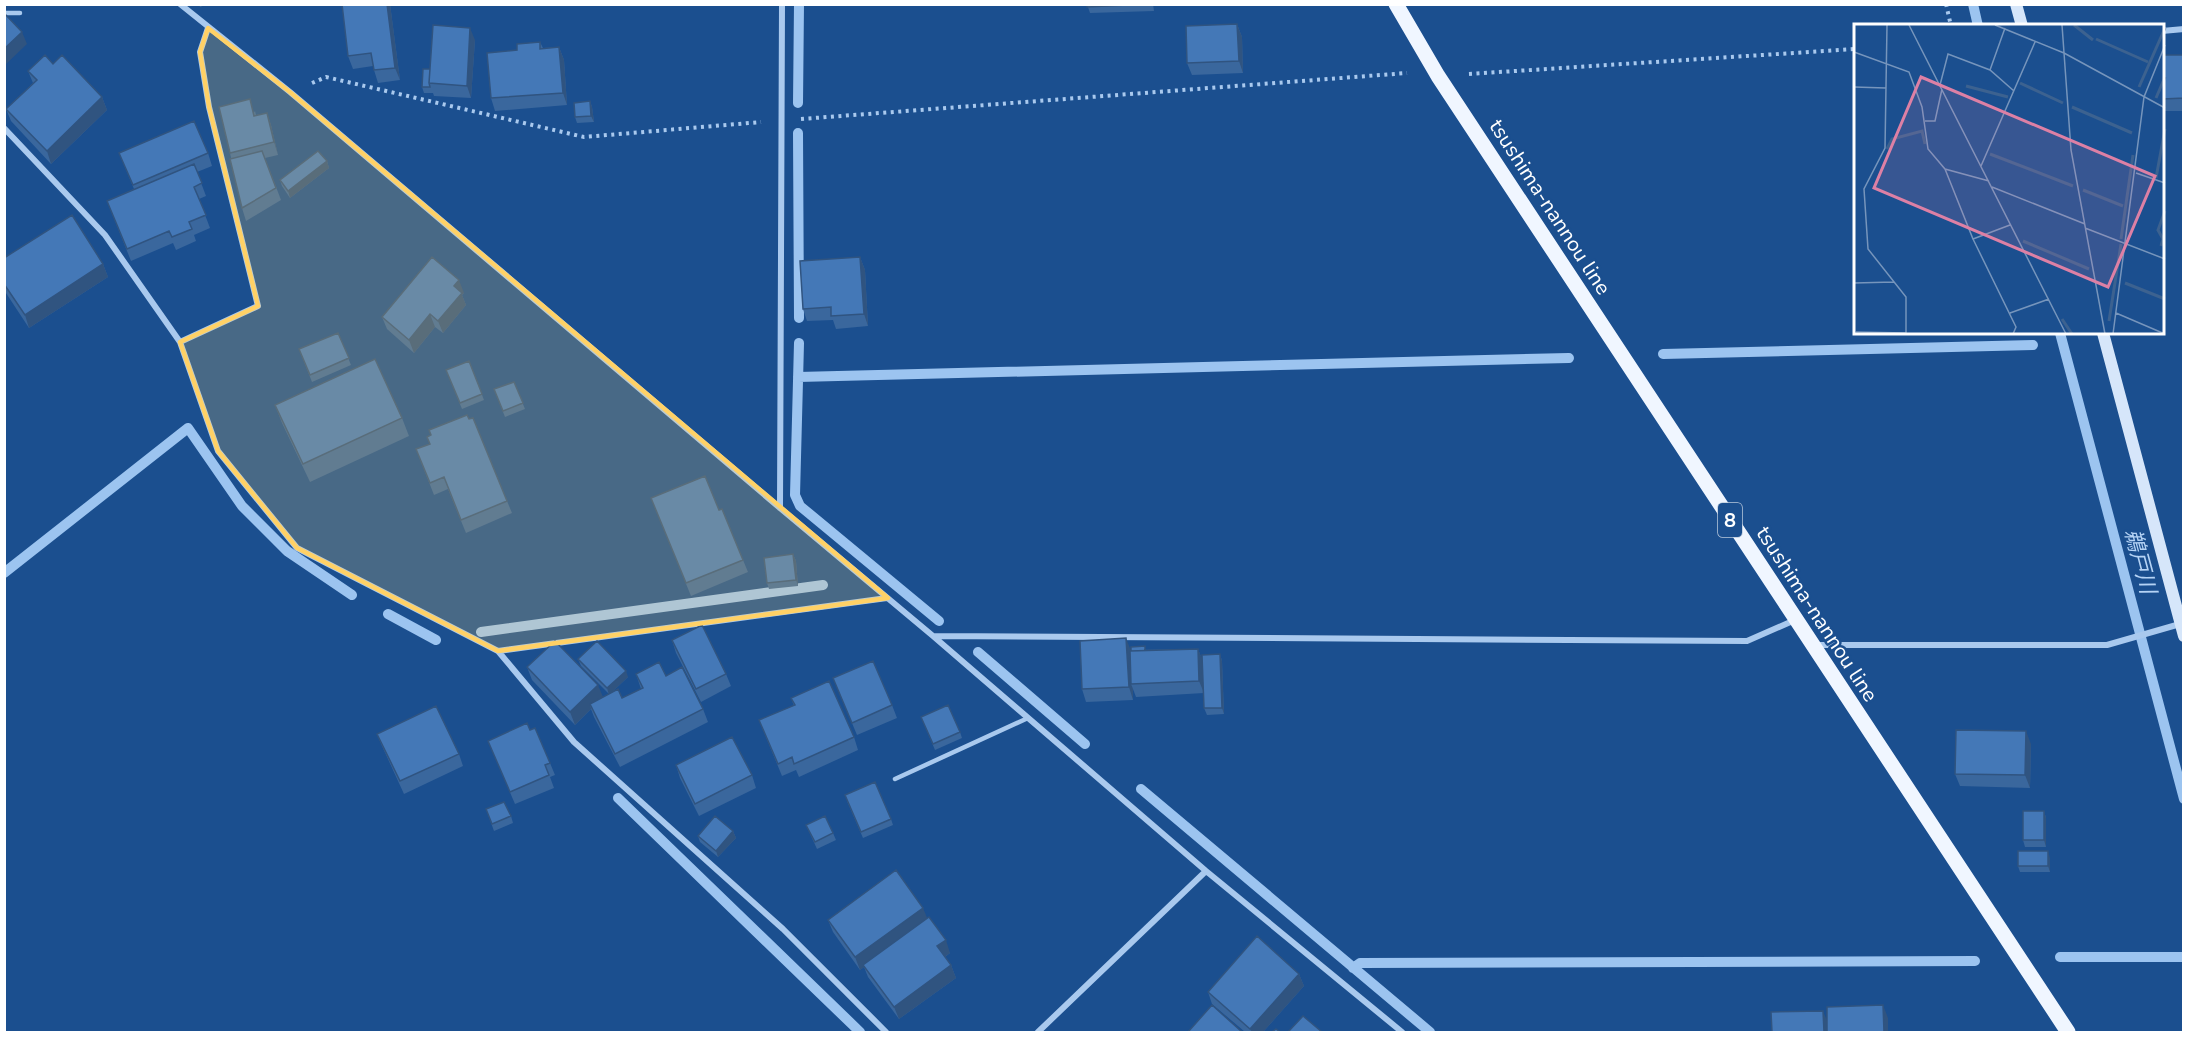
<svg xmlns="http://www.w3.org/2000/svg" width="2188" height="1037" font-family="'Nunito Sans','Noto Sans JP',sans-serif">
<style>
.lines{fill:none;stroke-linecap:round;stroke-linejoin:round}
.stream{stroke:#9cc4f0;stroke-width:10}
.path{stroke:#a9c9ee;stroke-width:4;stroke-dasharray:3 4.5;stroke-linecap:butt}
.lane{stroke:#a9c9ee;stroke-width:4.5}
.street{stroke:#a9c9ee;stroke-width:6}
.secondary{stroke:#d6e6fa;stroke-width:12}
.primary{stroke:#f0f6ff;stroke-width:15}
.wall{fill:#3a679d}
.shaded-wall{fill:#305480}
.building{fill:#4478b7;stroke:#305480;stroke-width:1.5}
.marked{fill:#ffd166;fill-opacity:0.2;stroke:#ffd166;stroke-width:4.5;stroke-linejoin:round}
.labels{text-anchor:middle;stroke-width:5;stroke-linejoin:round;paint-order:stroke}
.shield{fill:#1b4f8f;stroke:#bbcadd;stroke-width:1.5}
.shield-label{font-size:20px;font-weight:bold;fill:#fff}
.street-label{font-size:21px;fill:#fff;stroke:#1b4f8f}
.water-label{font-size:22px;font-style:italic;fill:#b5d3f5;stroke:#1b4f8f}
.inset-river{fill:none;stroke:#3c6290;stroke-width:3}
.inset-road{fill:none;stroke:#7695bc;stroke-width:1.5}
.view{fill:#dd80a5;fill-opacity:0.15;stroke:#dd80a5;stroke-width:3}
.inset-edge{fill:none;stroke:#fff;stroke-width:3}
</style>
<rect width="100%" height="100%" fill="#1b4f8f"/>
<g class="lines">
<!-- stream -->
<path class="stream" d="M1973,4l5,22
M798,103l1,-99
M798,133l1,185
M2060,333l124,466
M799,343l-4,152 5,11 139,115
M1663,354l370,-9
M798,377l771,-19
M4,573l184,-145 54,78 45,45 65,44
M388,614l48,26
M481,632l342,-47
M978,652l107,92
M1141,789l289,243
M618,798l242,234
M2060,957h124
M1353,968l7,-5 615,-2"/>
<!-- path -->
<path class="path" d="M1946,4l5,22
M1469,74l386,-25
M312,83l14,-6 258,60 177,-15
M801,119l606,-46"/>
<!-- lane -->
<path class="lane" d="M4,13h16
M895,779l133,-61"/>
<!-- street -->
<path class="street" d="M180,4l110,88 490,416 153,128 273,235 196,161
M2162,31l22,-2
M4,128l101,107 75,107 38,109 79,97 201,103 389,-53
M180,342l78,-36 -49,-199 -9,-55 8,-24
M780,508l2,-504
M934,636l813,5 48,-21
M1815,645h292l73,-21
M498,651l76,91 209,187 103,103
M1038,1032l168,-161"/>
<!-- secondary -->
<path class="secondary" d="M2016,4l6,22
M2103,333l81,303"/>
<!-- primary -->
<path class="primary" d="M1396,4l42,72 630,956"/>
</g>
<!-- wall -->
<path class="wall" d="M199,4h9l-8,3z
M342,4h48l10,76 -22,3 -4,-13 -1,-4 -20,3 -5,-13z
M1087,4h66l1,7 -64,2z
M1237,24l5,13 1,36 -51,2 -5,-12z
M475,40l-4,58 -37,-2 -1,-3h-9l-2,-6 8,-18z
M540,42l3,6 16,-1 5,13 3,45 -72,6 -4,-13 26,-48z
M2163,55l21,1v55h-21z
M53,64l49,33 5,13 -56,54 -40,-43 -5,-12 27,-26 -5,-12z
M590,101l2,6 2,15 -17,1 -2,-6z
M255,111l1,4 11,-2 4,12 7,30 -13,3 16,42 -35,21 -4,-13 -12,-55z
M119,153h89l4,13 -15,6 9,24 -7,3 11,29 -16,7 2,6 -20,9 -3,-7 -42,18 -24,-60 27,-12z
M327,161l2,7 -39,30 -8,-12 -2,-6z
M860,257l5,13 3,56 -32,3 -3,-9 -26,1 -4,-12z
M4,258l99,6 5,13 -79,51 -25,-38z
M464,293l-2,2 4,10 -23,28 -8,-6 -21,26 -27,-24 -5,-12z
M338,333l13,32 -39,17 -13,-33z
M469,361l15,39 -22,9 -16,-39z
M514,382l11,27 -20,8 -11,-28z
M275,405l127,13 7,18 -99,46 -28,-59z
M416,449l91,52 5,12 -46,20 -18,-44 -14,6z
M651,498l68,12 24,50 5,12 -57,24z
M793,554l3,7 2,25 -29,3 -2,-6z
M672,640l54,34 5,12 -30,16 -25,-49z
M1198,649l4,11 18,-6 2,7 2,53 -17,1 -3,-7v-15l-68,4 -3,-8v11l-47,2 -4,-13 49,-39z
M578,659l50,18 -17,16 11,5 19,-9 -5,-15 30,2 37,33 5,13 -88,45 -26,-50 -3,-8 -16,16 -43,-45 -5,-13 76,30 6,-3 -28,-28z
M833,678l59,27 5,13 -40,17z
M791,698l63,39 4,13 -59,27 -3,-7 -14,6 -23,-56 35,-14z
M921,717l39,15 2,6 -27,12z
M530,730l20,33 5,12 -5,2 4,11 -39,16 -27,-63z
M377,734l82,20 4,12 -59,28 -22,-48z
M2031,744l-1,44 -70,-2 -5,-12z
M676,765l76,10 4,13 -57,28 -19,-38z
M847,801l44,18 2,6 -30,13z
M486,809l25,7 2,7 -19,8z
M2044,811l2,7v29h-21l-2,-7z
M806,825l27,8 3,7 -19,9z
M733,831l3,7 -18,19 -18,-15 -2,-6z
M2050,858v14h-30l-2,-6z
M927,918l23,35 -5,4 6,8 5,13 -57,41 -31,-42 -4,-10 -4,3 -27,-38 -5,-12z
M1299,974l5,12 -41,46h-18l-33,-28 -4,-12z"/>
<!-- shaded-wall -->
<path class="shaded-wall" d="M387,4h3l10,76 -5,-12z
M1237,24l5,13 1,36 -4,-12z
M470,28l5,12 -4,58 -4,-12z
M22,32l5,12 -23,22v-17z
M559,47l5,13 3,45 -4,-12z
M102,97l5,13 -56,54 -4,-13z
M590,101l2,6 2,15 -3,-6z
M267,113l4,12 7,30 -4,-13z
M327,161l2,7 -39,30 -2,-7z
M860,257l5,13 3,56 -4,-12z
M103,264l5,13 -79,51 -4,-13z
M459,280l5,13 -2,2 4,10 -23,28 -5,-12 16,-35z
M430,314l5,13 -21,26 -5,-13z
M793,554l3,7 2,25 -2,-6z
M1126,638l5,13v33l2,5v11l-4,-13z
M1198,649l5,12 1,32 -5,-12z
M1220,654l2,7 2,53 -2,-6z
M626,671l2,6 -19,18 -2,-7z
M598,685l5,12 -13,7 1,5 -16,16 -5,-13z
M2026,731l5,13 -1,44 -5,-13z
M2044,811l2,7v29l-2,-7z
M733,831l3,7 -18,19 -2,-6z
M2048,851l2,7v14l-2,-6z
M923,908l5,12 -68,50 -5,-13z
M946,940l4,13 -8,6 -5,-13z
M951,965l5,13 -57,41 -5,-12z
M1299,974l5,12 -41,46h-11l-2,-3z
M1883,1005l5,13v14h-4z
M1823,1011l5,12v9h-4z"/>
<!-- building -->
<path class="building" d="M342,4h45l8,64 -21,2 -3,-17 -23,3z
M1087,4h61l-61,3z
M4,13l18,19 -18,17z
M1237,24l2,37 -52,2 -1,-37z
M433,25l37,3 -3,58 -38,-3z
M540,42v7l19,-2 4,46 -72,5 -4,-45 30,-3v-6z
M45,55l8,9 9,-9 40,42 -55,54 -41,-42 31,-29 -9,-9z
M2163,55h20l1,43 -21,1z
M423,69h7l-1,14 1,4h-8z
M250,99l4,17 13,-3 7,29 -44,11 -11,-46z
M590,101l1,15 -16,1 -1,-14z
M194,121l14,32 -75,32 -14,-32z
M262,151l14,37 -34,20 -12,-49z
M318,151l9,10 -39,30 -8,-11z
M194,164l8,19 -8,4 12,28 -17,7 3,7 -20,8 -3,-6 -42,18 -20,-48z
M72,215l31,49 -78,51 -21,-31v-26z
M432,257l27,23 -5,6 8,7 -24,28 -8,-7 -21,26 -27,-23z
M860,257l4,57 -33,2v-9l-28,2 -3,-48z
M338,333l11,25 -39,17 -11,-26z
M375,359l27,59 -99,46 -28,-59z
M469,361l13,33 -22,9 -14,-33z
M514,382l9,21 -20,8 -9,-22z
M467,415l2,4 4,-1 34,83 -46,19 -17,-43 -14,6 -14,-34 14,-5 -3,-7 4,-2 -2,-5z
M705,476l14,34 3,-1 21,51 -57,23 -35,-85z
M793,554l3,26 -29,3 -3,-25z
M702,625l24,49 -30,15 -24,-49z
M1126,638l3,49 -47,2 -2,-48z
M555,641l43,44 -28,27 -43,-45z
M597,641l29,30 -19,17 -29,-29z
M1145,646v5h-14v-4z
M1198,649l1,32 -68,3 -1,-33z
M1220,654l2,54h-18l-2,-53z
M873,661l19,44 -40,18 -19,-45z
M659,662l7,14 16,-9 21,42 -88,45 -25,-50 28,-15 4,9 21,-10 -7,-14z
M829,681l25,56 -60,27 -2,-7 -14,7 -19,-44 36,-15 -4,-7z
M948,705l12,27 -27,12 -12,-27z
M436,706l23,48 -59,27 -23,-47z
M527,723l3,7 5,-2 15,35 -5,2 4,10 -39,17 -22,-51z
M1956,730l70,1 -1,44 -70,-1z
M732,737l20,38 -57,29 -19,-39z
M875,782l16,37 -30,13 -16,-37z
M504,802l7,14 -19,8 -6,-15z
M2023,811h21v29h-21z
M715,816l18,15 -17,20 -18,-15z
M825,816l8,17 -18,9 -9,-17z
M2018,851h30v15h-30z
M896,870l27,38 -68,49 -27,-37z
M929,917l17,23 -9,6 14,19 -57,42 -31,-42z
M1257,936l42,38 -49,55 -42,-37z
M1212,1005l30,27h-54z
M1883,1005l1,27h-57v-25z
M1823,1011l1,21h-52l-1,-20z
M1303,1016l19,16h-34z
M1276,1029l4,3h-8z"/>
<!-- marked area -->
<path class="marked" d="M208,28l82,64 598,506 -390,53 -201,-103 -79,-97 -38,-109 78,-36 -49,-199 -9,-55z"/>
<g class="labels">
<!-- shield labels -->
<rect class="shield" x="1718" y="503" width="24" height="34" rx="4.5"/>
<g class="shield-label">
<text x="1730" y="527">8</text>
</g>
<!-- street labels -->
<g class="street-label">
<text transform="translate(1550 207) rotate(57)" y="7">tsushima-nannou line</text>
<text transform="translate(1817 614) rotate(57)" y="7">tsushima-nannou line</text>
</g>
<!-- water labels -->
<g class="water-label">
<text transform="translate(2141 561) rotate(75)" y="8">鵜戸川</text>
</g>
</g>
<!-- overview -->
<g transform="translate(1854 24)">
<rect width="310" height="310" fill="#1b4f8f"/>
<path class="inset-river" d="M220,1l19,15M242,15l52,23M166,59l43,20M112,62l42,11M285,63l26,-59M302,74l9,-21M218,83l60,26M33,125l5,-10 30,-8 3,13M136,130l83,32M302,154l9,-49M229,166l40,16M267,215l12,-84M169,217l66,28M307,222l2,-7 -5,-9 7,-19M271,259l40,16M208,295l10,15M255,297l12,-77"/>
<path class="inset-road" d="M33,1l-2,123 -21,41 4,60 38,48v37M55,1l157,309M141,1l69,28M208,1l9,125 34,184M0,28l55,20 13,35 6,42 17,20 44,12M210,29l101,55M136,46l15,-42M86,61l8,-31 42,16 24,21M0,63l32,1M71,97h10l7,-32M127,142l54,-124M91,145l28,70 37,-14M282,149l29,10M138,163l93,37M231,204l80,31M119,215l43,88 -3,7M0,259l40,-1M156,289l39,-14M262,289l49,21M2,308l50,1M259,310l31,-237 21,-52"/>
<path class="view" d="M67,53l234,99 -47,111 -234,-99z"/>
<rect width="310" height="310" class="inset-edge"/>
</g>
<!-- border -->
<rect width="2188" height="1037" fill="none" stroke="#ffffff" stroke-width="12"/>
</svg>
